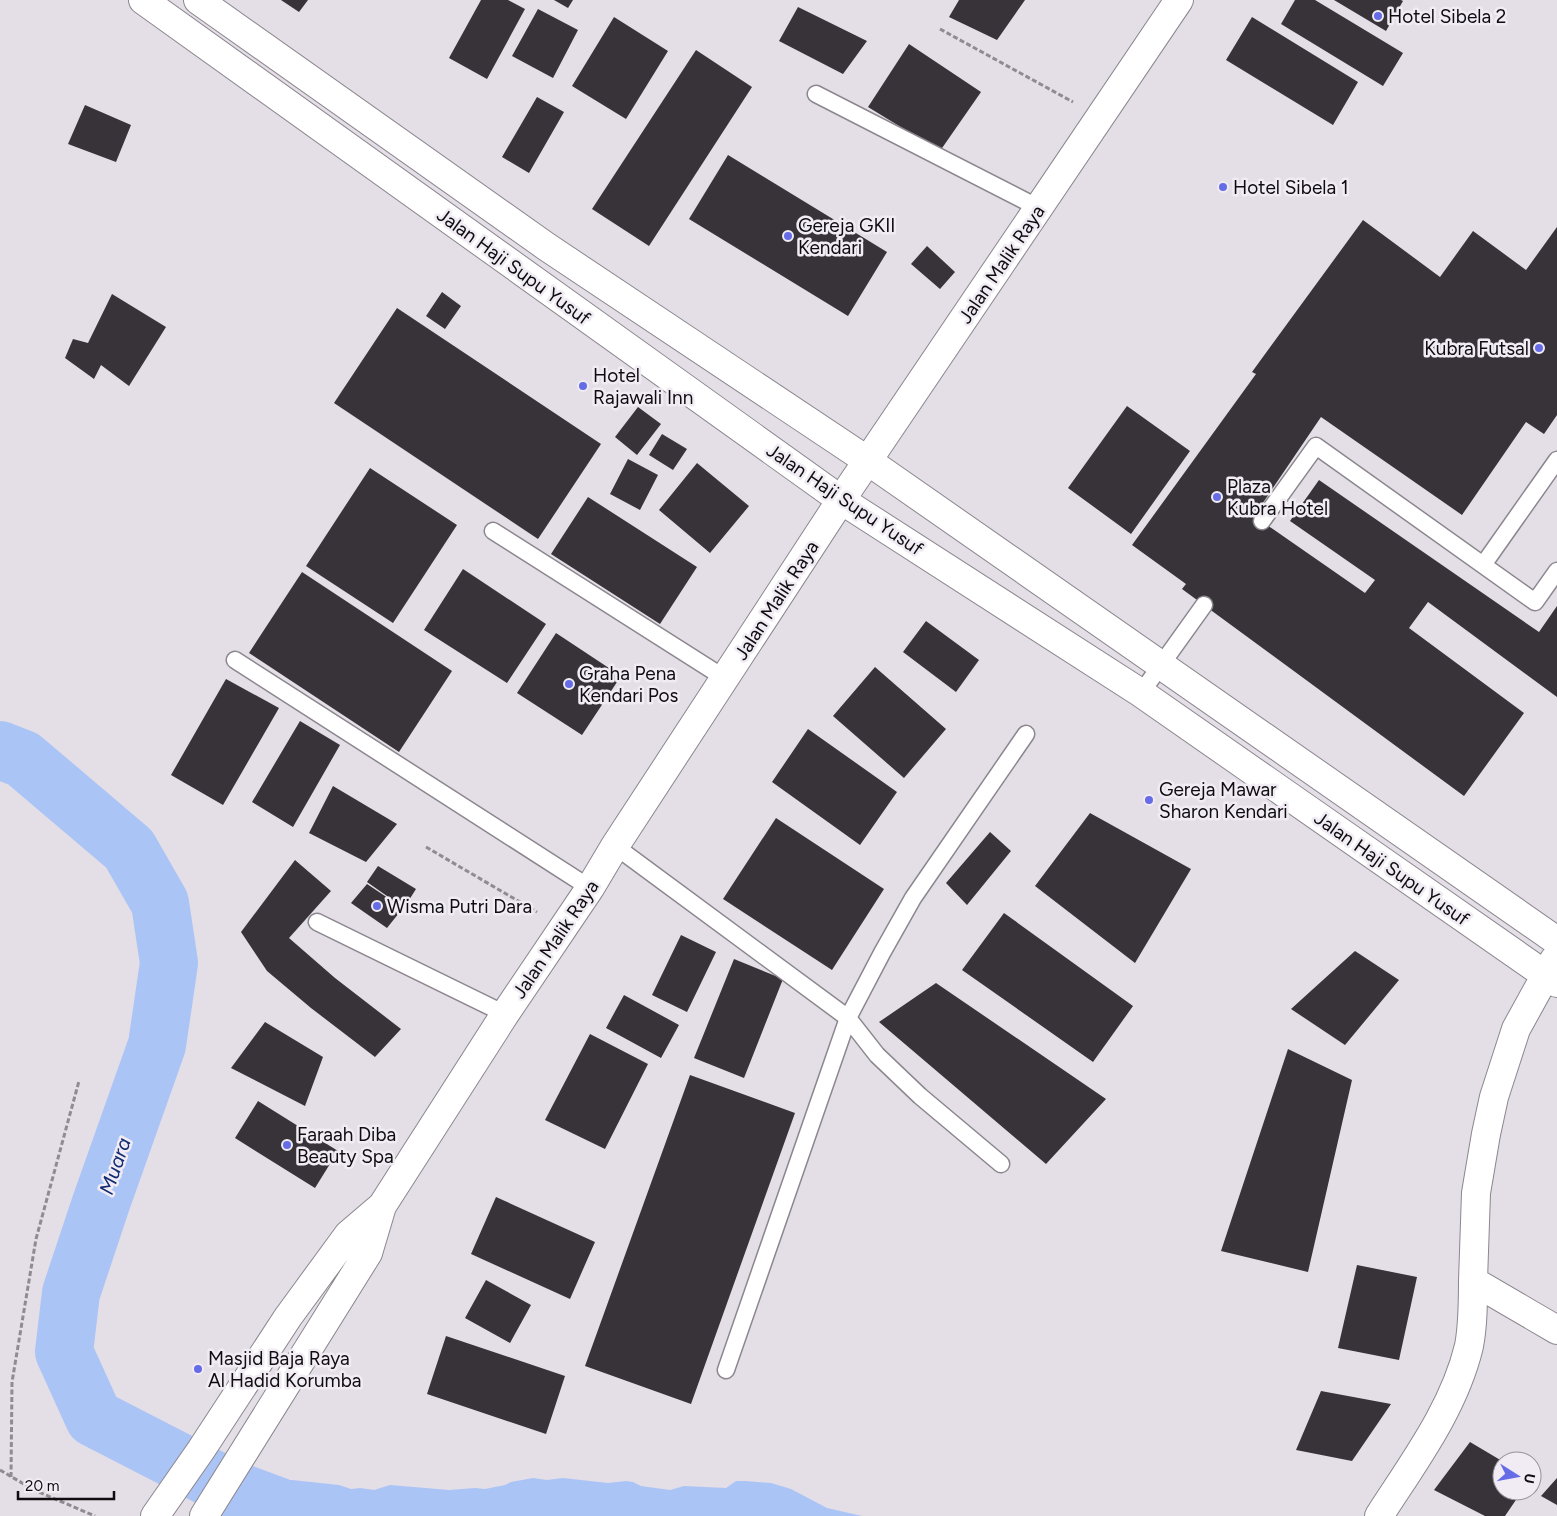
<svg xmlns="http://www.w3.org/2000/svg" width="1557" height="1516" font-family="Figtree,sans-serif">
<style>
.water{fill:#abc4f6}
.lines{fill:none;stroke-linecap:round;stroke-linejoin:round}
.river{stroke:#abc4f6;stroke-width:58}
.building{fill:#373339}
.service-casing{stroke:#8c868e;stroke-width:19}
.minor-casing{stroke:#8c868e;stroke-width:30}
.tertiary-casing{stroke:#8c868e;stroke-width:30}
.path{stroke:#908b92;stroke-width:3;stroke-dasharray:5 2.5;stroke-linecap:butt}
.service{stroke:#fff;stroke-width:16}
.minor{stroke:#fff;stroke-width:28}
.tertiary{stroke:#fff;stroke-width:28}
.poi-dot{fill:#666ce5;stroke:#f1ecf4;stroke-width:2}
.labels{text-anchor:middle;stroke-width:5;stroke-linejoin:round;paint-order:stroke}
.poi-label{font-size:19px;fill:#0e0c0f;stroke:#f1ecf4;text-anchor:start}
.street-label{font-size:19px;fill:#0e0c0f;stroke:#f1ecf4}
.water-label{font-size:20px;font-style:italic;fill:#112c72;stroke:#f1ecf4}
</style>
<rect width="100%" height="100%" fill="#e4dee7"/>
<!-- water -->
<path class="water" d="M246,1475l11,3h19l8,3 8,-1 47,5 12,4 9,-1 14,2 16,-5 59,5 26,-2 10,1 20,-4 6,-3 22,-4 14,2 16,-2 45,5 18,-2 7,1 8,4 29,4 14,-4 42,2 10,-7h9l26,2 20,6 36,19 35,8h-640v-9l18,-27z"/>
<g class="lines">
<!-- river -->
<path class="river" d="M0,750l23,9 106,90 31,54 9,60 -12,82 -56,158 -30,90 -7,59 30,66 140,72 70,26"/>
</g>
<!-- building -->
<path class="building" d="M281,0h27l-9,12z
M481,0h27l17,9 -38,70 -38,-21z
M554,0h19l-5,8z
M959,0h66l-28,40 -48,-23z
M1295,0h20l88,53 -20,33 -102,-62z
M1334,0h67l2,1 -17,30z
M798,7l69,34 -24,33 -64,-33z
M538,9l40,21 -25,48 -41,-22z
M614,17l54,34 -42,68 -54,-33z
M1252,17l106,65 -25,43 -107,-65z
M909,44l72,48 -41,59 -72,-44z
M696,50l56,37 -103,159 -57,-37z
M537,97l27,15 -35,61 -27,-16z
M85,105l46,20 -15,37 -48,-18z
M728,155l159,97 -39,64 -159,-97z
M1363,220l77,57 33,-46 53,39 31,-43v188l-13,19 -18,-12 -64,93 -141,-98 -67,99 111,77 10,-13 -85,-59 29,-41 220,152 18,-26v91l-129,-95 -19,26 115,85 -60,83 -282,-207 4,-5 -54,-39 124,-171 -4,-2z
M927,246l28,26 -15,17 -29,-25z
M442,292l19,14 -16,23 -19,-13z
M112,294l54,33 -37,59 -28,-21 -7,14 -29,-21 8,-19 15,4z
M397,308l204,136 -63,95 -204,-136z
M1127,406l63,45 -59,83 -63,-46z
M638,407l23,17 -24,31 -22,-18z
M662,434l25,15 -14,21 -24,-15z
M628,459l30,16 -18,35 -30,-16z
M697,463l52,43 -39,47 -51,-43z
M370,468l87,57 -64,98 -87,-57z
M588,497l109,70 -37,57 -109,-70z
M463,569l83,55 -39,59 -83,-53z
M302,572l150,99 -53,81 -150,-99z
M926,621l53,39 -23,32 -53,-40z
M556,633l65,43 -39,59 -65,-42z
M875,667l71,62 -42,49 -71,-62z
M226,679l53,29 -56,97 -52,-30z
M300,721l40,24 -47,82 -41,-25z
M808,729l89,63 -37,53 -88,-63z
M333,786l64,38 -31,38 -57,-29z
M1090,813l101,56 -56,94 -100,-77z
M776,818l108,71 -52,81 -109,-71z
M990,832l21,19 -44,54 -21,-22z
M295,860l36,31 -42,47 46,40 66,51 -26,28 -64,-49 -44,-37 -26,-39z
M378,866l38,23 -12,19 -37,-26z
M367,884l36,24 -16,20 -36,-25z
M1004,913l129,93 -40,56 -131,-92z
M681,935l35,17 -29,60 -35,-17z
M1355,951l44,29 -54,65 -54,-36z
M734,959l49,20 -39,99 -50,-20z
M936,983l170,116 -60,65 -167,-142z
M624,995l55,30 -18,33 -55,-30z
M265,1022l58,35 -18,49 -74,-38z
M590,1034l58,30 -43,85 -60,-29z
M1288,1049l64,31 -44,192 -87,-21z
M690,1075l105,38 -104,291 -106,-38z
M258,1101l80,50 -23,37 -80,-50z
M496,1197l99,45 -25,57 -99,-45z
M1357,1265l60,12 -18,83 -61,-12z
M486,1280l45,25 -21,38 -45,-25z
M446,1336l119,40 -19,58 -119,-40z
M1321,1391l70,13 -39,57 -56,-11z
M1470,1442l32,19v30h20l-17,25h-20l-51,-26z
M1557,1478v27l-16,-9z"/>
<g class="lines">
<defs>
<path id="service" d="M816,94l223,114
M1262,521l54,-75 219,156 22,-31
M493,531l233,148
M1483,565l74,-105
M235,660l355,228
M1141,693l63,-88
M615,846l233,172 29,37 43,41 81,68
M317,922l188,92
M726,1370l122,-352 34,-65 31,-55 113,-164"/>
<path id="minor" d="M143,0l698,500 300,193 416,290
M198,0l349,247 321,214 689,480
M1473,1281l3,-88 10,-59 8,-37 22,-68 38,-69
M1379,1516c34,-53 75,-107 90,-170 4,-21 4,-43 4,-65l84,49"/>
<path id="tertiary" d="M155,1516l46,-66 87,-133 60,-82 34,-29
M204,1516l164,-263 14,-47 123,-192 85,-126 25,-42 226,-346 338,-500"/>
</defs>
<!-- service casing -->
<use href="#service" class="service-casing"/>
<!-- minor casing -->
<use href="#minor" class="minor-casing"/>
<!-- tertiary casing -->
<use href="#tertiary" class="tertiary-casing"/>
<!-- path -->
<path class="path" d="M940,29l133,73
M426,847l111,65
M0,1470l34,20 61,26
M11,1477l1,-95 24,-143 43,-158"/>
<!-- service -->
<use href="#service" class="service"/>
<!-- minor -->
<use href="#minor" class="minor"/>
<!-- tertiary -->
<use href="#tertiary" class="tertiary"/>
</g>
<!-- markers -->
<g class="poi-dot">
<circle cx="1378" cy="16" r="5"/>
<circle cx="1223" cy="187" r="5"/>
<circle cx="788" cy="236" r="5"/>
<circle cx="1539" cy="348" r="5"/>
<circle cx="583" cy="386" r="5"/>
<circle cx="1217" cy="497" r="5"/>
<circle cx="569" cy="684" r="5"/>
<circle cx="1149" cy="800" r="5"/>
<circle cx="377" cy="906" r="5"/>
<circle cx="287" cy="1145" r="5"/>
<circle cx="198" cy="1369" r="5"/>
</g>
<g class="labels">
<!-- poi labels -->
<g class="poi-label">
<text x="1388" y="23">Hotel Sibela 2</text>
<text x="1233" y="194">Hotel Sibela 1</text>
<text x="798" y="232">Gereja GKII<tspan x="798" dy="22">Kendari</tspan></text>
<text x="1529" y="355" text-anchor="end">Kubra Futsal</text>
<text x="593" y="382">Hotel<tspan x="593" dy="22">Rajawali Inn</tspan></text>
<text x="1227" y="493">Plaza<tspan x="1227" dy="22">Kubra Hotel</tspan></text>
<text x="579" y="680">Graha Pena<tspan x="579" dy="22">Kendari Pos</tspan></text>
<text x="1159" y="796">Gereja Mawar<tspan x="1159" dy="22">Sharon Kendari</tspan></text>
<text x="387" y="913">Wisma Putri Dara</text>
<text x="297" y="1141">Faraah Diba<tspan x="297" dy="22">Beauty Spa</tspan></text>
<text x="208" y="1365">Masjid Baja Raya<tspan x="208" dy="22">Al Hadid Korumba</tspan></text>
</g>
<!-- street labels -->
<g class="street-label">
<text transform="translate(1001 264) rotate(-56)" y="7">Jalan Malik Raya</text>
<text transform="translate(514 266) rotate(36)" y="7">Jalan Haji Supu Yusuf</text>
<text transform="translate(845 499) rotate(34)" y="7">Jalan Haji Supu Yusuf</text>
<text transform="translate(776 600) rotate(-57)" y="7">Jalan Malik Raya</text>
<text transform="translate(1392 868) rotate(35)" y="7">Jalan Haji Supu Yusuf</text>
<text transform="translate(555 939) rotate(-56)" y="7">Jalan Malik Raya</text>
</g>
<!-- water labels -->
<g class="water-label">
<text transform="translate(115 1166) rotate(-71)" y="7">Muara</text>
</g>
</g>
<!-- north arrow -->
<g transform="translate(1517 1476) rotate(101)"><circle r="24" fill="#f1ecf4" stroke="#969298"/>
<path d="M0-4L9 19L0 12L-9 19Z" fill="#666ce5"/>
<text y="-8" font-size="14" font-weight="bold" text-anchor="middle" fill="#0e0c0f">U</text>
</g>
<!-- scale -->
<path d="M18 1491v8h96v-8" fill="none" stroke="#0e0c0f" stroke-width="2.5"/>
<text x="25" y="1491" font-size="15" fill="#0e0c0f" stroke="#f1ecf4" stroke-width="4" paint-order="stroke">20 m</text>
</svg>
